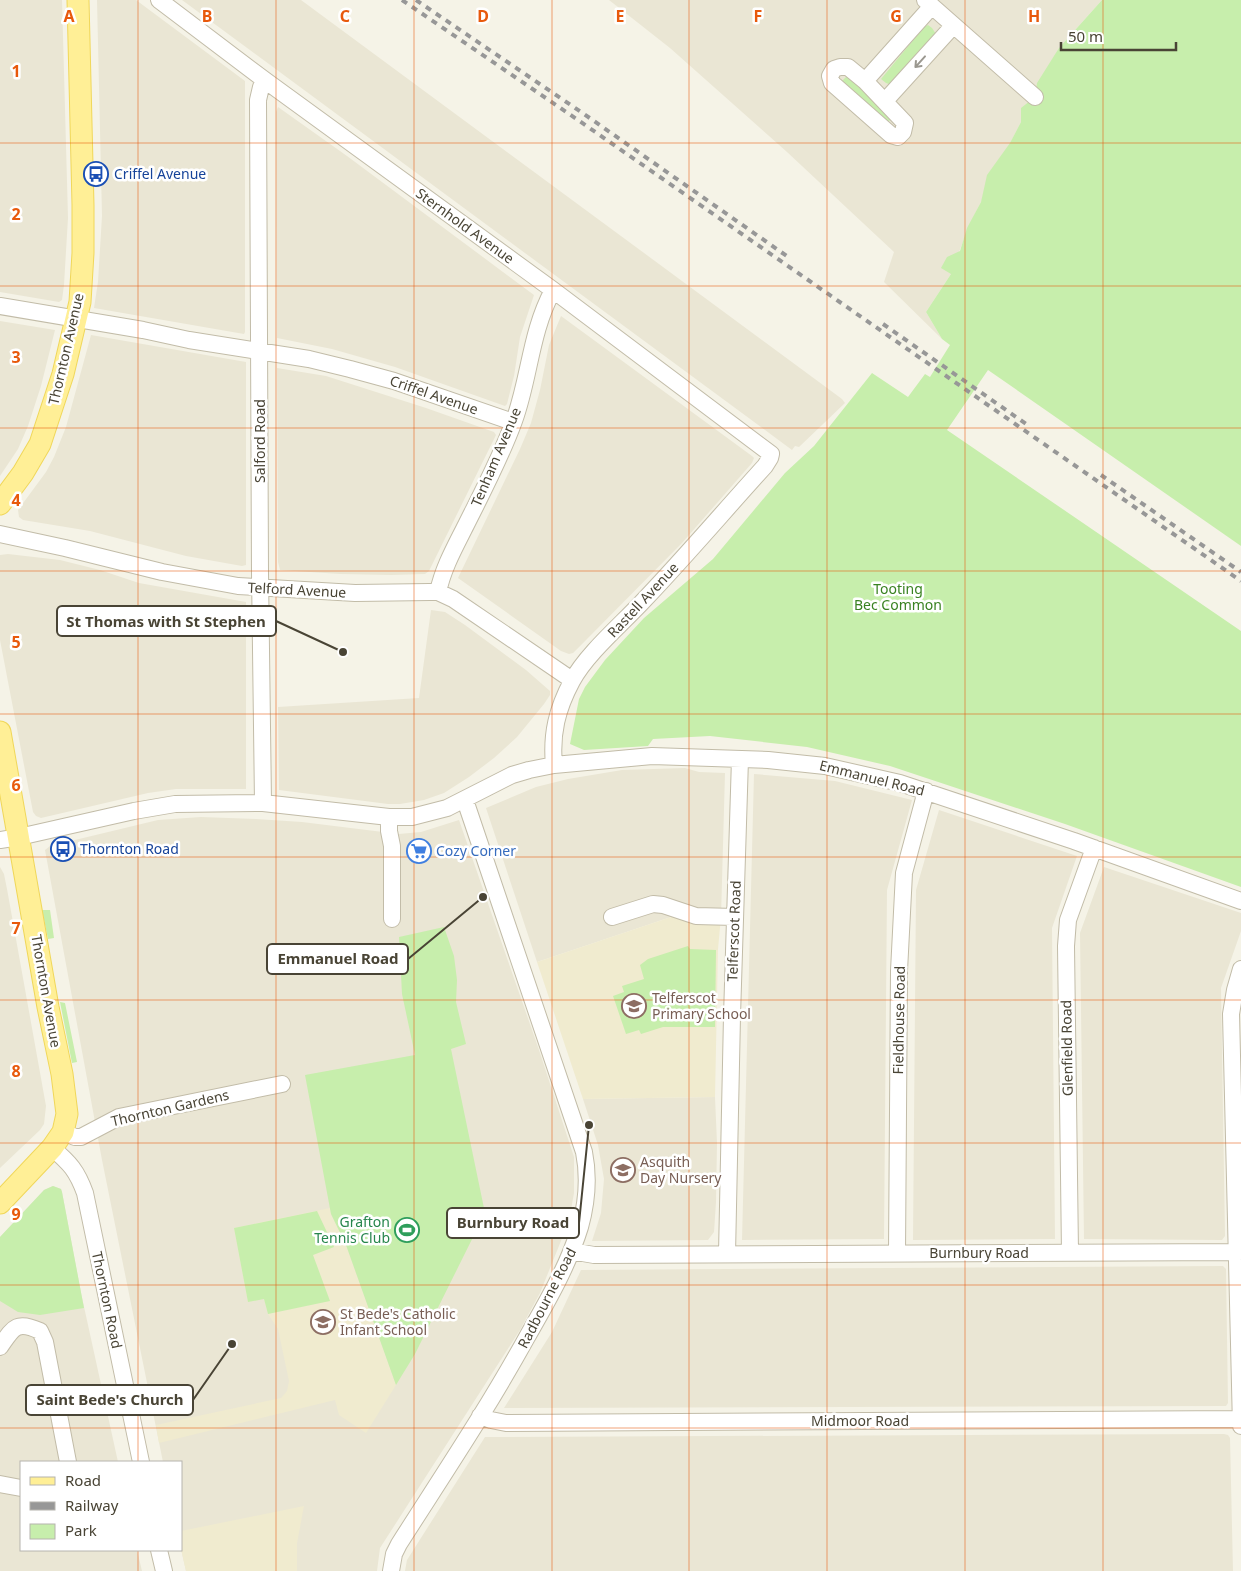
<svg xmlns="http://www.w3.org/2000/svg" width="1241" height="1571" font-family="'Noto Sans',sans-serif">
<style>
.residential{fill:#eae6d4}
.education{fill:#f0ebcf}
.green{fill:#c7eeac}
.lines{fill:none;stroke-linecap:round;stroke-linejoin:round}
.minor-casing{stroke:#c2bca8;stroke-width:18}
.major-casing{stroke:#f0d75a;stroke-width:23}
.minor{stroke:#fff;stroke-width:16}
.major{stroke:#ffef96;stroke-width:21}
.rail{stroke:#979797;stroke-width:4;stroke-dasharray:6 6;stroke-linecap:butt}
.oneway{stroke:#9b9890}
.grid{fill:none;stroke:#e8590c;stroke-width:1;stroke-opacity:0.55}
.labels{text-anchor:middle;stroke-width:5;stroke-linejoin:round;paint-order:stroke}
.transit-label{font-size:14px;fill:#164399;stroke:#fff;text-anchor:start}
.street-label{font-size:14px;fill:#494435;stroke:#fff}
.park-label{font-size:14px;fill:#398221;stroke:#fff}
.shop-label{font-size:14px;fill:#366cbe;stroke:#fff;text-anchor:start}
.education-label{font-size:14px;fill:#785e54;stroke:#fff;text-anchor:start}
.leisure-label{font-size:14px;fill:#27864d;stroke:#fff;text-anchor:end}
.grid-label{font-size:16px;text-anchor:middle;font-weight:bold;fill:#e8590c;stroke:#fff;stroke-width:5;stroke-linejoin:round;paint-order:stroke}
.leader{fill:none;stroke:#494435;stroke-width:2}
.callout-dot{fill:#494435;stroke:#fff;stroke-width:2}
.callout{fill:#fff;stroke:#494435;stroke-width:2}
.callout-label{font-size:15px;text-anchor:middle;font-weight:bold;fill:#494435}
</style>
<rect width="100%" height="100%" fill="#f5f3e7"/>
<!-- residential -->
<path class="residential" d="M0,0h62l6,218 -4,67 -2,15 -3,2 -59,-10z
M97,0h39l109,81v251l-1,2 -150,-26 4,-26 4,-66z
M182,0h119l541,399 3,4 -46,44 -4,-1 -3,4z
M609,0h493l-43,48 -24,49 -13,18 -1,7 -53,106 -17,46 -25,38 16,27 -58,-57 10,-30 -107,-100 -117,-104z
M278,107l69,49 187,139 -14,42 -6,39 -7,28 -2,2 -110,-39 -63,-18 -55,-11 -1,-226z
M561,316l191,140 2,2 -2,5 -70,80 -95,96 -14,14 -4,1 -8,-3 -103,-73 62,-129 11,-26 9,-33 9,-45z
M0,321l55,9 -14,56 -13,40 -10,23 -18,27z
M91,335l155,27v203l-4,1 -56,-10 -96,-25 -67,-11 -4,-3 -1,-7 28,-38 8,-15 12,-30z
M277,368l49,8 100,32 68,24 2,3 -67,136 -4,3 -34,1 -51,-1 -60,-4 -2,-8z
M8,554l52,6 40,10 39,13 107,19v187h-70l-28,4 -107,25 -5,-2 -3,-4 -33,-172v-85z
M431,610l14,2 20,13 61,45 24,21v4l-6,9 -27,33 -23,21 -25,19 -25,16 -20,7 -24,4h-12l-109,-14 -1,-83 141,-9z
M685,768l14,4 26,1 -4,144h-50l-134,45 -51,-154 50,-21 32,-8 54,-9z
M754,774l81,7 77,19 -25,90 -3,349 -142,1z
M939,810l138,46 -25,72 3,311 -142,1 3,-350z
M201,817l55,2 46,3 97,12 22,-2 38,-12 80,230 35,107v36l-5,28 -29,72 -20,37 -140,218 -3,23h-191l-5,-22v-87h-18l-61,-302 -57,-310 5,-4 108,-26z
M0,867l4,7 3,15 39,217 -2,18 -4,6 -40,38z
M1104,867l137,46v18l-20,57 4,248 -3,4 -138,-1 -4,-306z
M715,1097l2,46 -1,59 -2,30 -6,8 -116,1 9,-28 3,-34 -6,-34 -15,-46z
M53,1186l8,3 1,3 19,101 37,169h-97v88h116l5,21h-142v-334l44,-47z
M1223,1266l3,3 2,134 -2,3 -722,2 48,-76 29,-62z
M1224,1434l4,1 2,3 3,133h-828l2,-11 78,-123z"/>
<!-- education -->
<path class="education" d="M671,917h50l-3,32 -3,148 -132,2 -46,-137z
M330,1208l1,6 15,31 50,140 -30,48 -27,-18 -4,-15 -176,43 -3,-18 125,-27 6,-7 2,-10 -11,-52 -10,-15 -4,-15 -16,3 -14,-74z
M304,1506l-7,37v28h-111l-5,-22v-18z"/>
<!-- green -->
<path class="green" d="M1102,0h139v546l-253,-176 -41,60 294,201v256l-176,-63 -175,-58 -83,-19 -97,-11 -57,3 -5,7 -64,4 -14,-6 9,-45 6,-12 20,-27 39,-42 69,-59 72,-86 29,-27 58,-73 36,24 17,-23 5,3 20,-32 -8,-6 -16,-27 25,-38 -10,-6 6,-11 13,-6 7,-23 14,-26 6,-27 23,-32 11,-21v-14l14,-11 2,-14 22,-35z
M928,25l4,3 4,6 -44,51 -6,-2 -5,-4 43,-52z
M847,76l46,43 -9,4 -42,-42z
M42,910h8l4,28 -6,1z
M444,927l10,29 3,24 -1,22 10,42 -15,5 34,164 -70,141 -19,31 -50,-140 -15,-31 -26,-139 110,-20 -13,-61 -3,-57z
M688,946l2,3 26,1 -1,77h-52l-22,7 -2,-4 -13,4 -13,-38 11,-4 -2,-6 22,-7 -4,-14 8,-6z
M60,1002l5,1 12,59 -5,1z
M53,1186l8,3 1,3 22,116 -44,7 -22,-3 -18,-11v-64l44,-47z
M317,1211l17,36 -21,8 17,46 -62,13 -4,-15 -16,3 -14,-74z"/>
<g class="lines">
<defs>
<path id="minor" d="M159,0l107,81 287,209 218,164 -1,4 -5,8c-40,44 -79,90 -120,133 -22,24 -58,54 -73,82 -15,28 -21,53 -18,84
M925,0l110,97
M840,67h8l17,14 40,42 -2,9 -5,5 -7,-2 -59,-52 -2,-7 4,-7z
M865,81l67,-75
M885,101l68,-75
M0,306l143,24 46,10 120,19 41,10 44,12 119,41
M0,534l65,14 97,24 76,14 117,7 75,-1h8l15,7 119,81
M438,592c5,-24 17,-45 28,-67 17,-34 35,-68 48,-104 16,-44 16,-88 39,-131
M263,803l-3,-230 -2,-473 3,-13 5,-6
M389,817v14l3,15v73
M0,840l19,-3 115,-26 41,-7 88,-1 126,14h23l35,-9 65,-33 17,-5 25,-5 98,-9 116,4 57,6 75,17 174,58 167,60
M612,917l41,-13 10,1 33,11 39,1
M1241,969l-6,21 -4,24 10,412
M63,1132l12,5h6l38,-20 163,-33
M52,1148c18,15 25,23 33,45l56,269
M571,1251l23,4 643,-3
M1070,1252l-4,-306 2,-26 26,-72
M897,1253l2,-282 5,-98 22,-82
M727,1254l5,-238 8,-257
M0,1347c13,-19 16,-27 40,-16l5,11 23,120
M480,1416l11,4 15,3 735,-4
M0,1484l21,4
M159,1550l5,21
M391,1571l3,-17 5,-10c44,-69 89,-136 128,-207 20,-35 41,-71 53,-110 7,-25 9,-50 4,-75l-119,-352"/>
<path id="major" d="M0,504l23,-31 17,-29 23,-70 17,-72 3,-49v-48l-5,-205
M0,732l48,275 14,67 5,40 -4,18 -11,16 -52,55"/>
</defs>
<!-- minor casing -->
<use href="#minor" class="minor-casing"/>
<!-- major casing -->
<use href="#major" class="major-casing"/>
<!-- minor -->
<use href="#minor" class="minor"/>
<!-- major -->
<use href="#major" class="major"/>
<!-- rail -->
<path class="rail" d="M402,0l176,120 663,461
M416,0l168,114 207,145
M883,324l146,102
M1101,475l140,97"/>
</g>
<!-- one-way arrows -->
<defs><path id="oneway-shaft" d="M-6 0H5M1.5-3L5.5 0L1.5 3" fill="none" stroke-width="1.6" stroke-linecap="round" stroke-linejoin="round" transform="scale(1.25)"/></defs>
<use class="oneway" href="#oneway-shaft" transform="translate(920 62) rotate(132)"/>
<!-- grid -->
<path class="grid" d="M138,0v1462M276,0v1571M414,0v1571M552,0v1571M689,0v1571M827,0v1571M965,0v1571M1103,0v1571M0,143h1241M0,286h1241M0,428h1241M0,571h1241M0,714h1241M0,857h1241M0,1000h1241M0,1143h1241M0,1285h1241M0,1428h1241M138,1550v21"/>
<!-- icons -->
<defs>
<symbol id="bus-ring" viewBox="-11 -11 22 22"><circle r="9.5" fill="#fff" stroke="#1a4fb4" stroke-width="1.5"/><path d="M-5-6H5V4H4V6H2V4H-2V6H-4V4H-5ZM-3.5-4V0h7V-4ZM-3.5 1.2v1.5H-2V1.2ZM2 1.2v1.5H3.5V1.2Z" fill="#1a4fb4"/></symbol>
<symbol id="supermarket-ring" viewBox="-11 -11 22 22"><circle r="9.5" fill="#fff" stroke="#3f7fe0" stroke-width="1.5"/><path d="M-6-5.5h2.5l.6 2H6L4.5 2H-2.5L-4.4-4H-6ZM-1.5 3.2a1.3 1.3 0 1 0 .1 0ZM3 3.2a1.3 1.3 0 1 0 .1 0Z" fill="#3f7fe0"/></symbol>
<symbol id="school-ring" viewBox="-11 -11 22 22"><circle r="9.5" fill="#fff" stroke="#8d6e63" stroke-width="1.5"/><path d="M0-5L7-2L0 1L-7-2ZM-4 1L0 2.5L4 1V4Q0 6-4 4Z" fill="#8d6e63"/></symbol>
<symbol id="stadium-ring" viewBox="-11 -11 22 22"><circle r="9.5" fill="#fff" stroke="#2e9e5b" stroke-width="1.5"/><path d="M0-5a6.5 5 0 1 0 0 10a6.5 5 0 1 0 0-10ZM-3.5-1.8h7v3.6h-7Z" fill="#2e9e5b"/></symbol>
</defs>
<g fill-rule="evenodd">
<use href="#bus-ring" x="82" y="160" width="28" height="28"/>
<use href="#bus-ring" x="49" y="835" width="28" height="28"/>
<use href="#supermarket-ring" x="405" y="837" width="28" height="28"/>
<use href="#school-ring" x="620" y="992" width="28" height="28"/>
<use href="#school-ring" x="609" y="1156" width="28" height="28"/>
<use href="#stadium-ring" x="393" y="1216" width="28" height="28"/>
<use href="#school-ring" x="309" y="1308" width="28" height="28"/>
</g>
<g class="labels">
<!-- transit labels -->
<g class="transit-label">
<text x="114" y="179">Criffel Avenue</text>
<text x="80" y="854">Thornton Road</text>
</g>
<!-- street labels -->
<g class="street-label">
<text transform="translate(465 226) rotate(36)" y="5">Sternhold Avenue</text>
<text transform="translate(66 349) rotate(-77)" y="5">Thornton Avenue</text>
<text transform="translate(434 395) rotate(19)" y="5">Criffel Avenue</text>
<text transform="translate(260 441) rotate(-90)" y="5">Salford Road</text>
<text transform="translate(496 457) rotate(-67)" y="5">Tenham Avenue</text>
<text transform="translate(297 590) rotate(3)" y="5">Telford Avenue</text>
<text transform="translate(643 600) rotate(-47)" y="5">Rastell Avenue</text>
<text transform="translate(872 778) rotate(14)" y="5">Emmanuel Road</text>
<text transform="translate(734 931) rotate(-88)" y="5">Telferscot Road</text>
<text transform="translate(46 991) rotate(80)" y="5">Thornton Avenue</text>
<text transform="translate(899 1020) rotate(-89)" y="5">Fieldhouse Road</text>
<text transform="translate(1067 1048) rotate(-91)" y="5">Glenfield Road</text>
<text transform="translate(170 1108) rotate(-13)" y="5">Thornton Gardens</text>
<text x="979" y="1258">Burnbury Road</text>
<text transform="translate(547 1298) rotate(-63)" y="5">Radbourne Road</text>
<text transform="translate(107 1300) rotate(78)" y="5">Thornton Road</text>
<text x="860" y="1426">Midmoor Road</text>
</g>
<!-- park labels -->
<g class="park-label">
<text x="898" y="594">Tooting<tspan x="898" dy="16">Bec Common</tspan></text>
</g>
<!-- shop labels -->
<g class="shop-label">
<text x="436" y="856">Cozy Corner</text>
</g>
<!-- education labels -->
<g class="education-label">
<text x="652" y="1003">Telferscot<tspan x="652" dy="16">Primary School</tspan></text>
<text x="640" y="1167">Asquith<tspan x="640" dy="16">Day Nursery</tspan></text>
<text x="340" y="1319">St Bede's Catholic<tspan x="340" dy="16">Infant School</tspan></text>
</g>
<!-- leisure labels -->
<g class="leisure-label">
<text x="390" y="1227">Grafton<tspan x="390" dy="16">Tennis Club</tspan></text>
</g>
</g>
<g class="grid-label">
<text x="69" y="22">A</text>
<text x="207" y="22">B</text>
<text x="345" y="22">C</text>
<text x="483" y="22">D</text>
<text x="620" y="22">E</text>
<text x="758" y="22">F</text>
<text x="896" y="22">G</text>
<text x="1034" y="22">H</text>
<text x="16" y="77">1</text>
<text x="16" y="220">2</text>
<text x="16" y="363">3</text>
<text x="16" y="506">4</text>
<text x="16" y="648">5</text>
<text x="16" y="791">6</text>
<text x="16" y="934">7</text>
<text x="16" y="1077">8</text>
<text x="16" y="1220">9</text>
</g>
<!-- callouts -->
<path class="leader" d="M343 652L276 621M483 897L408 959M589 1125L579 1223M232 1344L193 1400"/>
<g class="callout-dot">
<circle cx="343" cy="652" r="5"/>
<circle cx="483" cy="897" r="5"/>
<circle cx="589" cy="1125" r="5"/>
<circle cx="232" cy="1344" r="5"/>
</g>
<g class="callout">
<rect x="57" y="606" width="219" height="30" rx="5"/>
<rect x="267" y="944" width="141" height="30" rx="5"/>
<rect x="447" y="1208" width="132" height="30" rx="5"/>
<rect x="26" y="1385" width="167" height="30" rx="5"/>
</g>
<g class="callout-label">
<text x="166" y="627">St Thomas with St Stephen</text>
<text x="338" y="964">Emmanuel Road</text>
<text x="513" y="1228">Burnbury Road</text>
<text x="110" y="1405">Saint Bede's Church</text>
</g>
<!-- legend -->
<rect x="20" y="1461" width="162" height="90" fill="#ffffff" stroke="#b6b4ae"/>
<rect x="30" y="1477" width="25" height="8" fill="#ffef96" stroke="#b6b4ae"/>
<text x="65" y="1486" font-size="15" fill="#494435">Road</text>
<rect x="30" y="1502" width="25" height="8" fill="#979797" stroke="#b6b4ae"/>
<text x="65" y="1511" font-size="15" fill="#494435">Railway</text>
<rect x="30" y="1524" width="25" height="15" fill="#c7eeac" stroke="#b6b4ae"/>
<text x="65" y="1536" font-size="15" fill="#494435">Park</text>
<!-- scale -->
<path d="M1061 42v8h115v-8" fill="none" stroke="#494435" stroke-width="2.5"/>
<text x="1068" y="42" font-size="15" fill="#494435" stroke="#ffffff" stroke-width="4" paint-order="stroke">50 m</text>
</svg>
